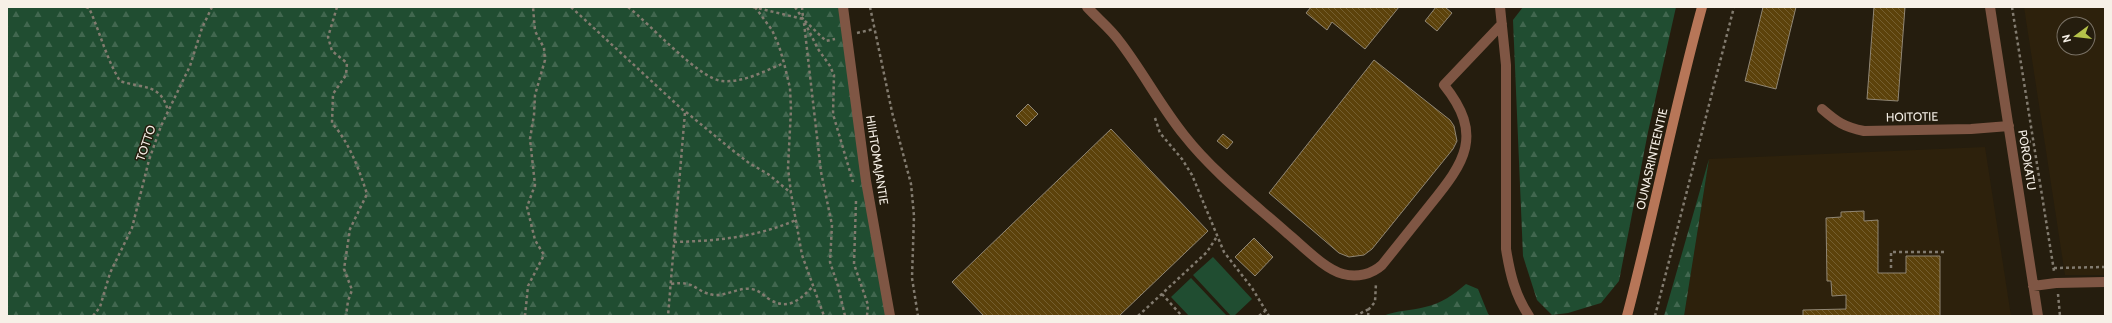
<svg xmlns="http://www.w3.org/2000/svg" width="2112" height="323" font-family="Cabin,sans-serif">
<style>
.built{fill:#2d210c;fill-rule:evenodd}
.grass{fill:#204d31}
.forest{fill:url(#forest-firs)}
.building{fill:url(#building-back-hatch);stroke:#908674}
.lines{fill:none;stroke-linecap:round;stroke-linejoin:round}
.path{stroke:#827b6f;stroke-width:2.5;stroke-dasharray:3 3;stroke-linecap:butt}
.street{stroke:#7f5644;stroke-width:10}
.secondary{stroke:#b77658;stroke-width:10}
.labels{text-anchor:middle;stroke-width:3;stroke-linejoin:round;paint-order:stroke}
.street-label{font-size:12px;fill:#f6f0e7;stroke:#251d0e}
</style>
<defs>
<pattern id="forest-firs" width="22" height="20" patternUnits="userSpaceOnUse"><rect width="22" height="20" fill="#204d31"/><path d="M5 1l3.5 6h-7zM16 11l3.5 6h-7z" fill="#41674f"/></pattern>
<pattern id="building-back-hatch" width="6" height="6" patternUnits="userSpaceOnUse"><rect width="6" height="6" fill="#5c420b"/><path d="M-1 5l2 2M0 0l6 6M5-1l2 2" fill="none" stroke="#745e2f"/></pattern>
</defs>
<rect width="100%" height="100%" fill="#251d0e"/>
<!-- built -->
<path class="built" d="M2024,7h81v268h-40zM2064,24h24v24h-24z
M1985,147l26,169h-327l25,-157z"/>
<!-- grass -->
<path class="grass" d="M1213,257l39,42 -18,17h-3l-38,-41z
M1191,278l36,38h-38l-18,-19z"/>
<!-- forest -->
<path class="forest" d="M7,7h836l47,309h-883z
M1523,7h153l-28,125 -29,149 -18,22 -33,10 -16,2 -15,-15 -14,-44 -10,-236z
M1709,159l-25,157h-20z
M1466,284l12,5 11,27h-106c14,-6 28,-5 42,-9 16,-3 29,-13 41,-23z"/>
<!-- building -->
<path class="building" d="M1311,7h88l-34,42 -33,-27 -5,8 -21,-17z
M1436,7h9l7,6 -15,18 -12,-10z
M1763,7h33l-20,82 -31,-8z
M1874,7h31l-7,94 -31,-2z
M1374,60l76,60 4,6 3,15 -4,8 -81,100 -8,6 -15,2 -10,-4 -70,-60z
M1028,104l10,10 -12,12 -10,-10z
M1111,129l97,102 -89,85h-135l-32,-34z
M1223,134l10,8 -6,7 -10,-8z
M1864,211v10l14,-1v53h28v-17h34v60h-137v-6l43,-1v-14l-14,1 -1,-15h-4l-1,-63 15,-1v-5z
M1254,238l19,19 -18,19 -20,-19z"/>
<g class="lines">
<!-- path -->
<path class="path" d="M86,7l3,1c11,24 17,50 31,73 23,8 41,2 48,30
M337,7l-9,30 4,14 15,12 -1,12 -13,19 -1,29c17,19 27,46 35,71l-17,35 -6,40 8,21 -4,11 -2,15
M571,7l114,105 -17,204
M628,7c21,16 71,72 94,74 21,2 43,-10 62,-18
M753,7l50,12 23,22 9,-2
M755,7l17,23 7,16 5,17 6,25 1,21 -3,59 3,25 11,62 22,61
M795,7l8,12 15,30 12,17 4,9 -1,39 20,68
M802,7l1,11
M870,7l22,105 19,72 3,32 -2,62 6,38
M2012,7l42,264
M804,23l17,149 11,53 -2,37 8,24 7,30
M857,33l17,-4
M686,112l45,37 18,14 19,11 23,19
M1155,118l5,15 22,26 10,16 32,77 28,36 17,28
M2022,143l11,-2
M856,201l-2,63 14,41 -1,11
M674,242c43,-1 83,-5 122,-22
M1891,268v-16h55
M2054,268l51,-1
M671,284c26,-4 23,8 43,11 13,1 25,-8 37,-6 8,1 12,6 18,10 19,12 31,1 44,-13
M1162,294l20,22
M2058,294l2,22
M93,316l7,-9 10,-34 22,-45 17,-68 12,-34 29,-60 12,-38 10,-21
M525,316l3,-30 16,-31 -9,-15 -8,-33 8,-22 -5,-46 4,-24 1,-20 10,-35 -1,-12 -9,-17 -2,-24
M1138,316l69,-64 9,-14
M1259,316l6,-5
M1355,316l14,-7
M1368,316l1,-7 6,-7 1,-19
M1655,316l79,-309"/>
<!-- street -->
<path class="street" d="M843,7l23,174 24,135
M1087,7c11,12 24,22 33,35 23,30 40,63 64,93 29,37 68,67 103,98 15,12 37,36 56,41 14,4 29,0 39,-9 16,-20 32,-40 48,-60 35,-43 54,-70 14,-120l58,-61
M1500,7l6,58v184c4,25 9,46 23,67
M1990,7l48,309
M1822,109c15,13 22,18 42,22l107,-2 38,-3
M2033,286l23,-3 49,-1"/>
<!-- secondary -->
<path class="secondary" d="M1627,316c27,-103 47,-207 75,-309"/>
</g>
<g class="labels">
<!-- street labels -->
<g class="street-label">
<text transform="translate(1912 117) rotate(-1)" y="4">HOITOTIE</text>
<text transform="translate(146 143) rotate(-71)" y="4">TOTTO</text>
<text transform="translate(1652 159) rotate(-77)" y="4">OUNASRINTEENTIE</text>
<text transform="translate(877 160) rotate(81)" y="4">HIIHTOMAJANTIE</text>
<text transform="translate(2027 160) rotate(81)" y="4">POROKATU</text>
</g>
</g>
<!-- border -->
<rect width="2112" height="323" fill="none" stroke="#f6f0e7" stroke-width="16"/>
<!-- north arrow -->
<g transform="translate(2076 36) rotate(255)"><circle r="19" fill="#251d0e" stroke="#797165"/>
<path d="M0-3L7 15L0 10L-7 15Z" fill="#b5c24a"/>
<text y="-6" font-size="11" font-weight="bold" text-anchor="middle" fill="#f6f0e7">N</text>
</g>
</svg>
